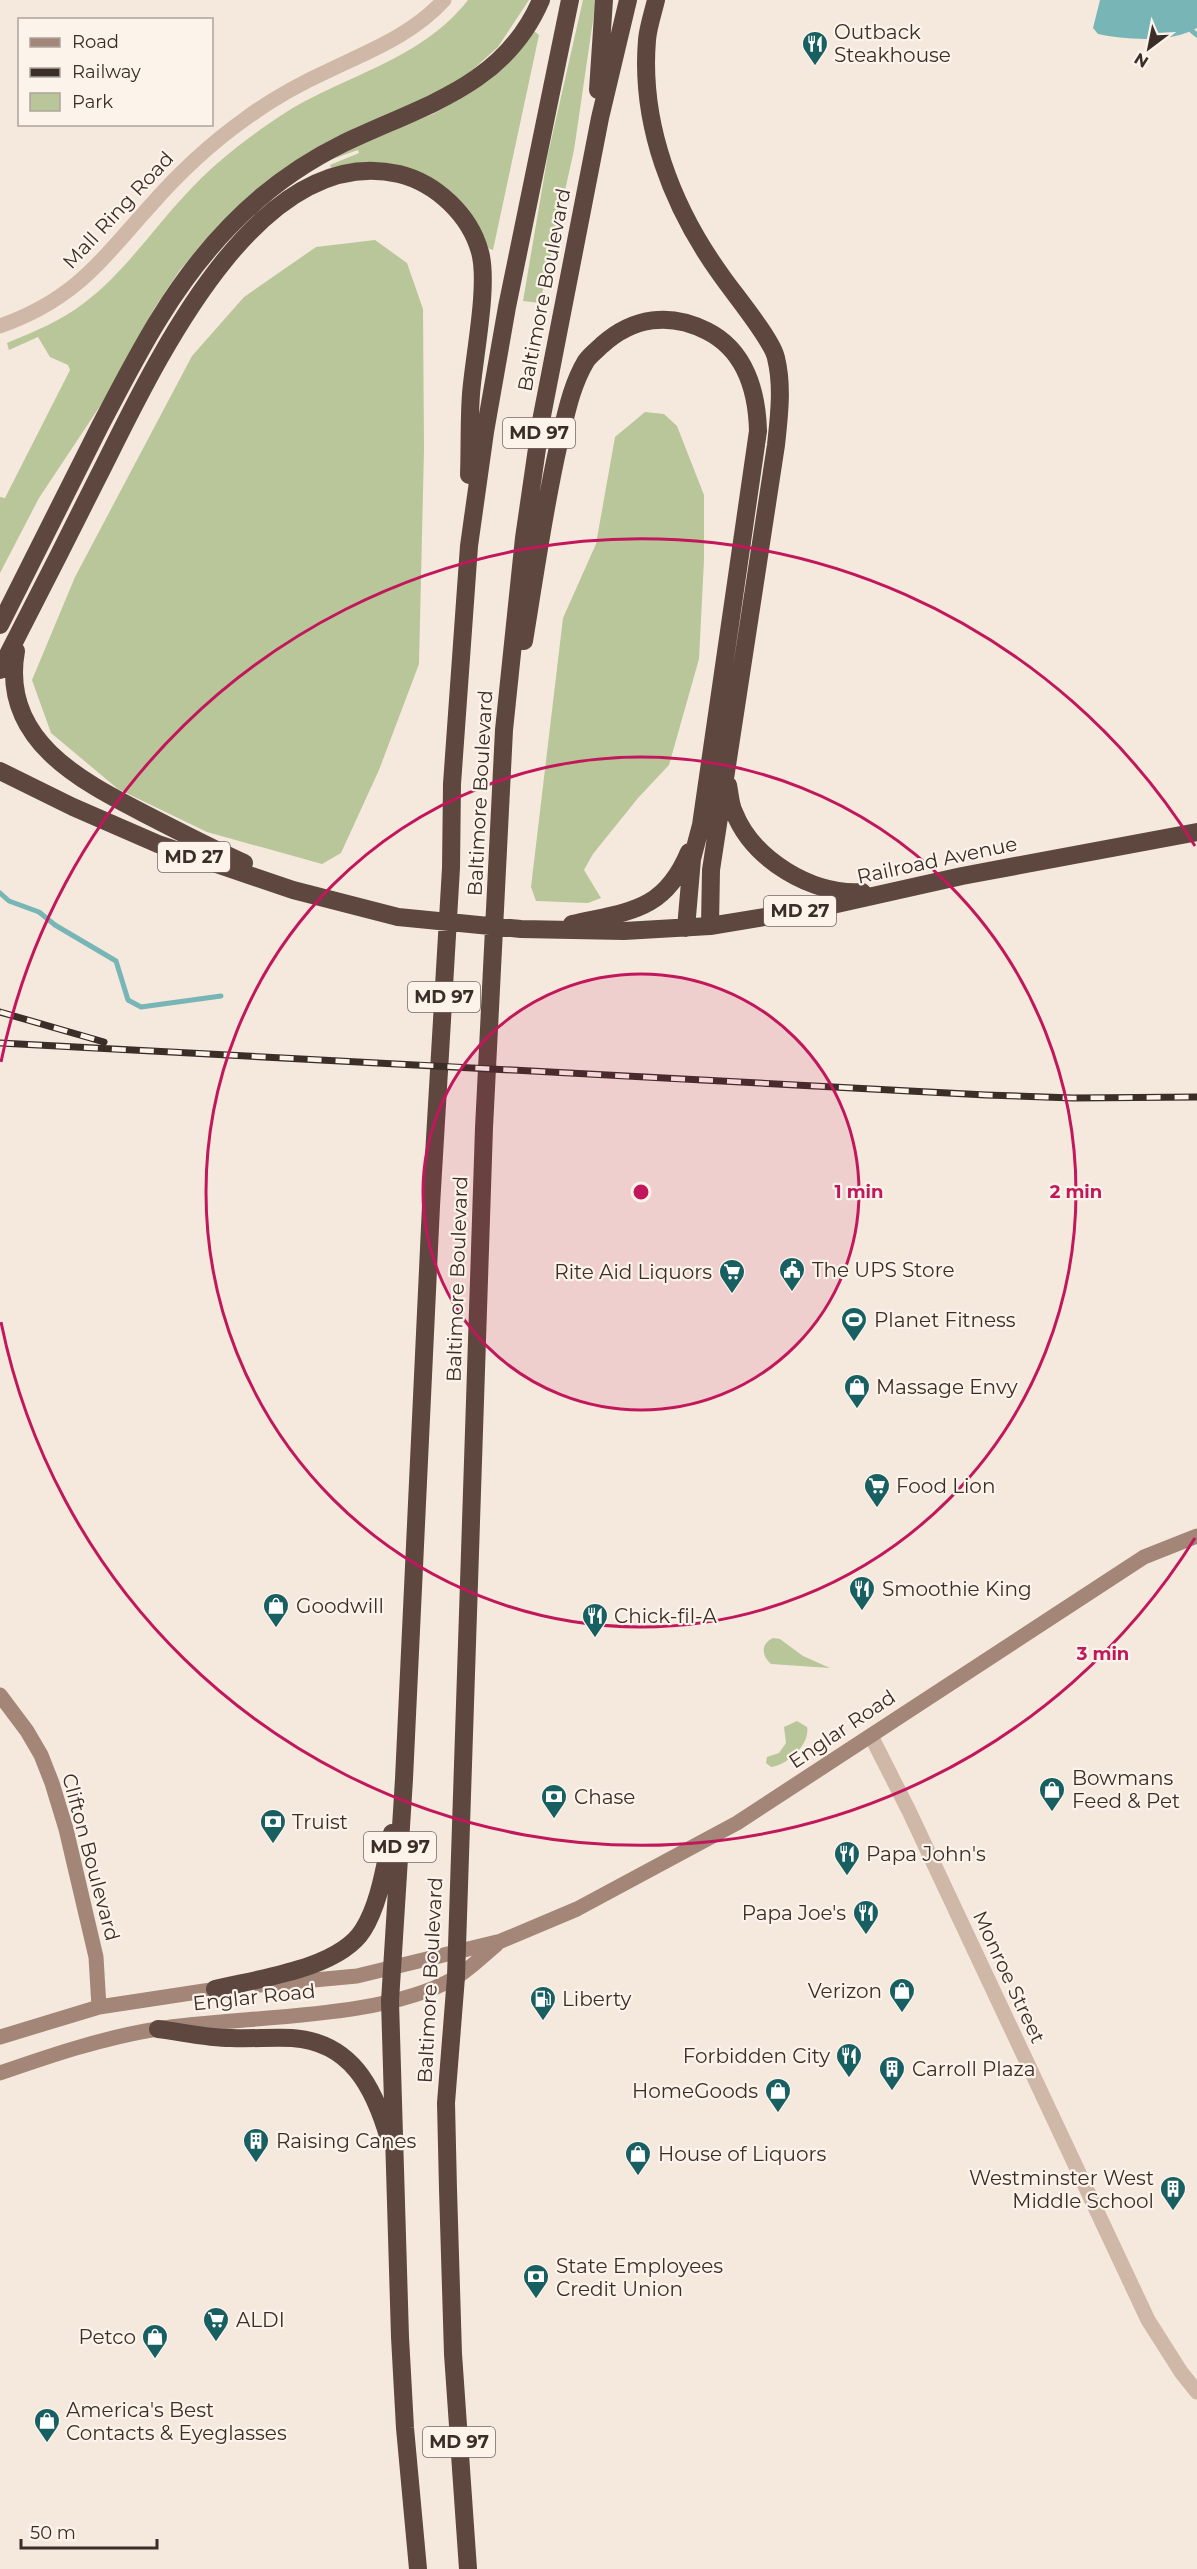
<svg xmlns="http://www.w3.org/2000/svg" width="1197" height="2569" font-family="Montserrat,sans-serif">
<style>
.green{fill:#b9c69a}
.water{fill:#78b5b6}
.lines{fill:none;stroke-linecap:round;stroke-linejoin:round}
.stream{stroke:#78b5b6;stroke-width:5}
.street{stroke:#cfb8a7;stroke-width:15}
.secondary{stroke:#a38678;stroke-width:15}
.highway{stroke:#5d473e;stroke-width:18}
.rail-casing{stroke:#3b2d28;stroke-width:7}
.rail{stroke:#fcf3ea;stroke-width:4.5;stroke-dasharray:14;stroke-linecap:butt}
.ring{fill:none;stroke:#c2185b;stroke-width:3}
.labels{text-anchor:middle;stroke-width:4.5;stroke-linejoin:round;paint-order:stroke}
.shield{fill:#fcf3ea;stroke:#756862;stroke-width:1.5}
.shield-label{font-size:18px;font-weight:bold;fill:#3b2d28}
.poi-label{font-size:20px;fill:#3b2d28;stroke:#fcf3ea;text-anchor:start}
.street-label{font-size:20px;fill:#3b2d28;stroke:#fcf3ea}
.centre{fill:#c2185b;stroke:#fcf3ea;stroke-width:3}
.ring-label{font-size:18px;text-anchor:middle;font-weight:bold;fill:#c2185b;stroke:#fcf3ea;stroke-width:4.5;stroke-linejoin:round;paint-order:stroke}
</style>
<rect width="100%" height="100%" fill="#f5e9dd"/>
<!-- green -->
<path class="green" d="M468,0h61l-31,47 -29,26 -44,27 -66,26 -41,22 -108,87 -30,35 -26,39 -44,82 -71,107 -39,75v-76l5,1 65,-128 -2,-5 -18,-8 -12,-20 -29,13 -2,-7c26,-11 54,-22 77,-40 40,-30 68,-73 102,-109 29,-32 66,-60 102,-83 61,-37 134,-52 180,-111z
M583,0h13l-22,150 -34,153 -17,-2 25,-147z
M534,31l5,4 -46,215 -5,-2 -4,-12 -81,-69 -36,-5 -36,6 -1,-3 29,-12 -1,-3 -31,11 48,-24 58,-23 39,-22 17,-14z
M375,240l32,23 16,46 1,140 -5,215 -40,106 -38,83 -19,11 -115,-32 -89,-43 -67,-56 -19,-53 43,-103 117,-221 52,-59 72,-50z
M645,412l19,2 13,12 27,69v65l-5,99 -30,106 -31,33 -45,56 -9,16 17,28 -13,5 -52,-2 -5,-14 32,-269 33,-74 19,-107z
M773,1638l7,1 23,17 27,12 -59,-4c-9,-8 -11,-20 2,-26z
M797,1721l10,6c4,17 -21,39 -36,40l-5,-4 1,-6 12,-4 7,-10 -2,-16z"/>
<!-- water -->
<path class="water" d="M1100,0h97v28c-25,15 -71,12 -99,6l-5,-6z"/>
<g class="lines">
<!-- stream -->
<path class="stream" d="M1192,31l5,4
M0,893l9,8 30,11 16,13 61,36 12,39 13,7 80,-11"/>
<!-- street -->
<path class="street" d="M0,326c76,-27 100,-65 151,-121 28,-32 59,-61 94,-86 27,-20 56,-36 87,-50 40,-19 81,-35 112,-69
M871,1736l38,75 239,509 33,52 16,20"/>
<!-- secondary -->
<path class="secondary" d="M0,1695l27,36 14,24 11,28 14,46 30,128 3,50
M260,1985l97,-9 144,-35 76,-32 160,-86 407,-266 53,-21
M0,2037l99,-30 125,-19
M0,2073c52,-18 102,-35 157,-44 88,-14 221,-8 298,-51 15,-9 29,-23 42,-34"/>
<!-- highway -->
<path class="highway" d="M656,0c-3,13 -8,27 -9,40 -7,84 25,167 74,235 13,19 51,64 55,83 7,28 3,59 0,87l-65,425 -1,56
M598,90l6,-90
M0,625c32,-65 65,-130 98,-195 38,-73 74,-145 133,-205 32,-33 72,-62 113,-82 77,-37 160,-56 197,-143
M524,641c11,-66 20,-133 35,-198 7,-28 12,-57 27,-82 4,-6 11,-11 16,-16 31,-28 68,-33 105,-14 38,19 50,60 51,100l-57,394 -9,34 -6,69
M16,651c-16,89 65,130 129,163 33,17 66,34 99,49
M0,670c33,-64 65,-127 97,-191 52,-102 156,-339 302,-305 37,9 71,41 81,78 9,33 -6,104 -9,142 -2,27 -1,54 -2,81
M0,771l73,36 85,37 135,46 105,27 123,12 103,2 86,-5 109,-18 143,-32 235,-44
M728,785c2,9 2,19 6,27 19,48 78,83 128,80
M572,924c57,-13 92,-12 117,-72
M215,1989c41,-10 124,-20 148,-59 17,-27 22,-66 29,-97
M158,2029c24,3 49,9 73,9 20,1 41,-1 61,0 59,4 82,49 97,101
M418,2569l-13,-141 -5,-91 -10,-336 14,-222 27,-573 20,-338 1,-84 17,-238 16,-114 22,-125 63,-307
M468,2569l-15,-215 -5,-165 -2,-86 10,-126 28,-849 20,-398 20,-192 17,-117 59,-303 28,-118"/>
<defs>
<path id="rail" d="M0,1012l104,30
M0,1043l986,52 87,3 124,-1"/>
</defs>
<!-- rail casing -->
<use href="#rail" class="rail-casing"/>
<!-- rail -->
<use href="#rail" class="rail"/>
</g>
<!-- distance rings -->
<circle cx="641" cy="1192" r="218" fill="#c2185b" fill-opacity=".12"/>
<g class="ring">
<circle cx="641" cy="1192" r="218"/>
<circle cx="641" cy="1192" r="435"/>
<path d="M1195 1538A653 653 0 0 1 1 1322M1 1062A653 653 0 0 1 1195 846"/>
</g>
<!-- icons -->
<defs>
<symbol id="restaurant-pin" viewBox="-11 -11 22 30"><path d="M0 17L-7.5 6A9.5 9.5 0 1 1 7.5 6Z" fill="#185f62" stroke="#fcf3ea"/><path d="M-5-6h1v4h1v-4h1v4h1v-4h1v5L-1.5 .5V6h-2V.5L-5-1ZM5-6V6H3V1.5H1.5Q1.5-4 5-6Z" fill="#fff"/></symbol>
<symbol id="civic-pin" viewBox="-11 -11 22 30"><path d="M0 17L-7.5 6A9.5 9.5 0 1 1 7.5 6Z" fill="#185f62" stroke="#fcf3ea"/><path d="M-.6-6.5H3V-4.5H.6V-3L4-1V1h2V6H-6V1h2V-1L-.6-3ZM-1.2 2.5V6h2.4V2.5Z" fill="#fff"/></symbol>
<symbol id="supermarket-pin" viewBox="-11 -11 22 30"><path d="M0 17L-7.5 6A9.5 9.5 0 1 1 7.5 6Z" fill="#185f62" stroke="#fcf3ea"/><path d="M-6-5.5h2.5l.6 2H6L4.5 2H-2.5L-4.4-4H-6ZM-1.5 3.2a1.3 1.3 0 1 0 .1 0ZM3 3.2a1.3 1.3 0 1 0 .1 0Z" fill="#fff"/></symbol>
<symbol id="stadium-pin" viewBox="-11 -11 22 30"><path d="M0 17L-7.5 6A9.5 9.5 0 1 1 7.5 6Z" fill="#185f62" stroke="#fcf3ea"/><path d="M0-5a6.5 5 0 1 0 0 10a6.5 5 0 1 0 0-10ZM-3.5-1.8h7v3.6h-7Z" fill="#fff"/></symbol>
<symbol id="shop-pin" viewBox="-11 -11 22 30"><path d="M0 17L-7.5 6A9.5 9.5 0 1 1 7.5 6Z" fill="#185f62" stroke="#fcf3ea"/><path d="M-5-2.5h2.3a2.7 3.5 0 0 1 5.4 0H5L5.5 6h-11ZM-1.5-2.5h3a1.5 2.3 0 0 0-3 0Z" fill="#fff"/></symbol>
<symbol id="bank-pin" viewBox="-11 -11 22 30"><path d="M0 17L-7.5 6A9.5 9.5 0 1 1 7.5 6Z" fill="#185f62" stroke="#fcf3ea"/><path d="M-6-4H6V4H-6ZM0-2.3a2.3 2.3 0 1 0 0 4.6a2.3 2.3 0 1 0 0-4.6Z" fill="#fff"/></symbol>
<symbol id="fuel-pin" viewBox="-11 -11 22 30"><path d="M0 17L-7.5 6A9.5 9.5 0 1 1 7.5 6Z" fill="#185f62" stroke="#fcf3ea"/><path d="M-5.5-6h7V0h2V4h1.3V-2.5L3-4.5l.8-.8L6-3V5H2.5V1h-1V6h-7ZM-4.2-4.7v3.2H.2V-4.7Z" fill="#fff"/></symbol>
<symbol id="building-pin" viewBox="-11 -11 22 30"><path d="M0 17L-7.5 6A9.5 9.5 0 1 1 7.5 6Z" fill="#185f62" stroke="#fcf3ea"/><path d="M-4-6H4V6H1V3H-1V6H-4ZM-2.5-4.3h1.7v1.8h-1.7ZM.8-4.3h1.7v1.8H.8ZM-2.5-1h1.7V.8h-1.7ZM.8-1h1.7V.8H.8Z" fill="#fff"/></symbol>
</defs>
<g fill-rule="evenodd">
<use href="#restaurant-pin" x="800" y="29" width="30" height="40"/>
<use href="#civic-pin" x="777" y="1255" width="30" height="40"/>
<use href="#supermarket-pin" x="717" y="1257" width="30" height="40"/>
<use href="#stadium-pin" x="839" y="1305" width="30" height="40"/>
<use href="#shop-pin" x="842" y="1372" width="30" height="40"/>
<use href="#supermarket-pin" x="862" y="1471" width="30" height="40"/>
<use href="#restaurant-pin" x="847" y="1574" width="30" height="40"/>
<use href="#shop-pin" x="261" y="1591" width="30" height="40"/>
<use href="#restaurant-pin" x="580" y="1601" width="30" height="40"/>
<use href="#shop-pin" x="1037" y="1775" width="30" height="40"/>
<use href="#bank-pin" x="539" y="1782" width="30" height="40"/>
<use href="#bank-pin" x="258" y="1807" width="30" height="40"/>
<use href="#restaurant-pin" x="832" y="1839" width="30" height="40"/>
<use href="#restaurant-pin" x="851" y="1898" width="30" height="40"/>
<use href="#shop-pin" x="887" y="1976" width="30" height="40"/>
<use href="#fuel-pin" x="528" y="1984" width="30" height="40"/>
<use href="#restaurant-pin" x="834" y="2041" width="30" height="40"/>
<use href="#building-pin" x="877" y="2054" width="30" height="40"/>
<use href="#shop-pin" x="763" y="2076" width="30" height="40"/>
<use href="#building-pin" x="241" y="2126" width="30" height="40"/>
<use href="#shop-pin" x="623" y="2139" width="30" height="40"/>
<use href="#building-pin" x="1158" y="2174" width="30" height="40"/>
<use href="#bank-pin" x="521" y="2262" width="30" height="40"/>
<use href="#supermarket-pin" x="201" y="2305" width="30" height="40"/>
<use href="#shop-pin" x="140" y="2322" width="30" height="40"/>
<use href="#shop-pin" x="32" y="2406" width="30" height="40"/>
</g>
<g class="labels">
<!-- shield labels -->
<g class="shield">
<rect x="503" y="418" width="72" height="30" rx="4.5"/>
<rect x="158" y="842" width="72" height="30" rx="4.5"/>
<rect x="764" y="896" width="72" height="30" rx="4.5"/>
<rect x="408" y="982" width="72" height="30" rx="4.5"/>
<rect x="364" y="1832" width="72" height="30" rx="4.5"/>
<rect x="423" y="2427" width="72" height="30" rx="4.5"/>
</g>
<g class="shield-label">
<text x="539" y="439">MD 97</text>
<text x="194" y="863">MD 27</text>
<text x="800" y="917">MD 27</text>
<text x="444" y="1003">MD 97</text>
<text x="400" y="1853">MD 97</text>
<text x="459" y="2448">MD 97</text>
</g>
<!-- poi labels -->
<g class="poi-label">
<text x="834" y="39">Outback<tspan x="834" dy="23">Steakhouse</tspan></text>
<text x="812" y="1277">The UPS Store</text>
<text x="712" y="1279" text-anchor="end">Rite Aid Liquors</text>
<text x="874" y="1327">Planet Fitness</text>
<text x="876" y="1394">Massage Envy</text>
<text x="896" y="1493">Food Lion</text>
<text x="882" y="1596">Smoothie King</text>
<text x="296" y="1613">Goodwill</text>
<text x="614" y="1623">Chick-fil-A</text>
<text x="1072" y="1785">Bowmans<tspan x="1072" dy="23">Feed &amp; Pet</tspan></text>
<text x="574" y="1804">Chase</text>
<text x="292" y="1829">Truist</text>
<text x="866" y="1861">Papa John's</text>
<text x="846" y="1920" text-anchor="end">Papa Joe's</text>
<text x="882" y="1998" text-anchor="end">Verizon</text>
<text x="562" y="2006">Liberty</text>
<text x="830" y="2063" text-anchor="end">Forbidden City</text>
<text x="912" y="2076">Carroll Plaza</text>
<text x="758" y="2098" text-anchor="end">HomeGoods</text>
<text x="276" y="2148">Raising Canes</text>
<text x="658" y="2161">House of Liquors</text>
<text x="1154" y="2185" text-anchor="end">Westminster West<tspan x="1154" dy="23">Middle School</tspan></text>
<text x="556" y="2273">State Employees<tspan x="556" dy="23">Credit Union</tspan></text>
<text x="236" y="2327">ALDI</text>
<text x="136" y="2344" text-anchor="end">Petco</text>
<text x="66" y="2417">America's Best<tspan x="66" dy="23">Contacts &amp; Eyeglasses</tspan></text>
</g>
<!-- street labels -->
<g class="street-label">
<text transform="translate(118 210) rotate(-47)" y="7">Mall Ring Road</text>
<text transform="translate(544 290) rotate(-79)" y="7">Baltimore Boulevard</text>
<text transform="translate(480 793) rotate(-87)" y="7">Baltimore Boulevard</text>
<text transform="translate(937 860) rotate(-12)" y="7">Railroad Avenue</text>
<text transform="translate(457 1279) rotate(-88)" y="7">Baltimore Boulevard</text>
<text transform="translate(842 1729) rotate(-34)" y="7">Englar Road</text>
<text transform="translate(91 1857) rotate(75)" y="7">Clifton Boulevard</text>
<text transform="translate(1009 1977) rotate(65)" y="7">Monroe Street</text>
<text transform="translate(430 1980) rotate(-87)" y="7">Baltimore Boulevard</text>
<text transform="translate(254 1997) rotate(-6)" y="7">Englar Road</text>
</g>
</g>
<circle cx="641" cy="1192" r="9" class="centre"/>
<g class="ring-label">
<text x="859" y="1198">1 min</text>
<text x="1076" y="1198">2 min</text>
<text x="1103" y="1660">3 min</text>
</g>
<!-- legend -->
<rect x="18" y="18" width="195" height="108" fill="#fcf3ea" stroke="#afa49c" stroke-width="1.5"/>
<rect x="30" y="38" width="30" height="9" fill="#a38678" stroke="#afa49c" stroke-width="1.5"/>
<text x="72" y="48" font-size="18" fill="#3b2d28">Road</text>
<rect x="30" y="68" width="30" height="9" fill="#3b2d28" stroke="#afa49c" stroke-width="1.5"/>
<text x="72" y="78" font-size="18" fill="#3b2d28">Railway</text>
<rect x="30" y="93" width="30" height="18" fill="#b9c69a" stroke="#afa49c" stroke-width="1.5"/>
<text x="72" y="108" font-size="18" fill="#3b2d28">Park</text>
<!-- north arrow -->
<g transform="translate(1149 48) rotate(212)" stroke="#fcf3ea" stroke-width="4.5" paint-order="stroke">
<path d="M0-4.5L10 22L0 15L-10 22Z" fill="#3b2d28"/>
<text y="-9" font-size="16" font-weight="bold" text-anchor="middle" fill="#3b2d28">N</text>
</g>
<!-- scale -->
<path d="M21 2539v9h136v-9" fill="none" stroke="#3b2d28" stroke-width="3"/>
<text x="30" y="2539" font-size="18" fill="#3b2d28" stroke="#fcf3ea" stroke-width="4.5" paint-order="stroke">50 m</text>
</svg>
